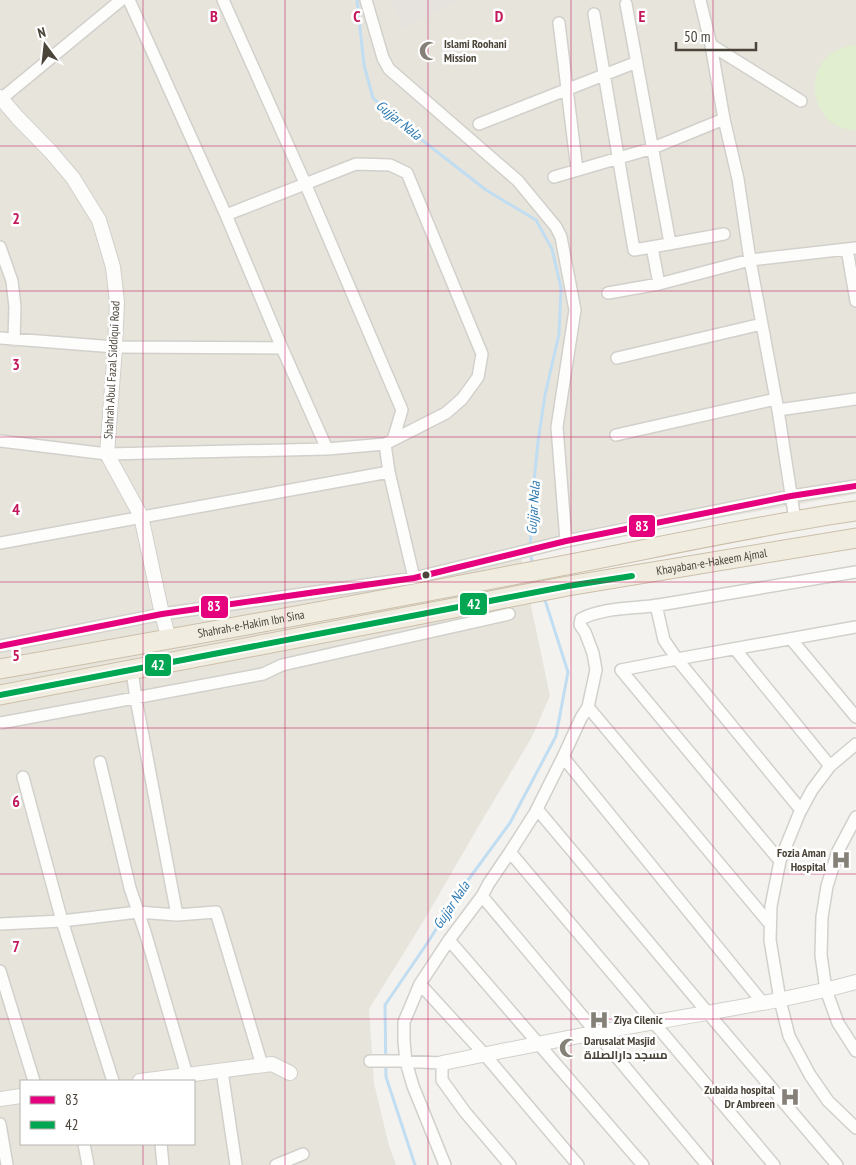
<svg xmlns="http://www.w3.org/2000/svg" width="856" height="1165" font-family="'PT Sans Narrow',Cairo,sans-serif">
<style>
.residential{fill:#e7e4dc;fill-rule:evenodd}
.industrial{fill:#e6e2de}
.grass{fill:#e1eecf}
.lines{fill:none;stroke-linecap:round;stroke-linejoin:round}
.stream{stroke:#c0ddf1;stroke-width:3}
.minor-casing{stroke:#d2d0cb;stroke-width:14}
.tertiary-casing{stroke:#d2d0cb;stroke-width:16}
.trunk-casing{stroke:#ccbfa9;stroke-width:21}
.minor{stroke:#fdfdfc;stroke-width:11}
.tertiary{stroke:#fdfdfc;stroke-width:14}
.trunk{stroke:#f0ece0;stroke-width:19}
.bus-1-casing{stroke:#fff;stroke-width:10}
.bus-2-casing{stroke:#fff;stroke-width:10}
.bus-1{stroke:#e5007d;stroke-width:6}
.bus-2{stroke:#00a651;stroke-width:6}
.grid{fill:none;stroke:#c2185b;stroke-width:1;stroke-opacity:0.55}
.bus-dot{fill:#4b4439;stroke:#fff;stroke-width:2}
.labels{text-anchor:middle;stroke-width:5;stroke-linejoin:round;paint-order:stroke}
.poi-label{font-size:12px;font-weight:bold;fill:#4b4439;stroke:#fff;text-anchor:start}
.street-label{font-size:12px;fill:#4b4439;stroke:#fff}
.water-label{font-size:14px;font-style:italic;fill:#2e7ab2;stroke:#fff}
.grid-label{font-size:16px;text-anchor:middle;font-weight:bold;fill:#c2185b;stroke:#fff;stroke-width:5;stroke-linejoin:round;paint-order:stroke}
.line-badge{stroke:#fff;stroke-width:2}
.badge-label{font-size:14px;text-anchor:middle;font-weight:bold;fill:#fff}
</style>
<rect width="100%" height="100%" fill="#f4f2ee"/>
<!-- residential -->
<path class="residential" d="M0,0h856v494l-336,59 30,143 -18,41 -48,80 -61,105 -54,87 5,74 14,59 8,23h-396zM21,1081h173v63h-173z"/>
<!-- industrial -->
<path class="industrial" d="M390,0h72l-60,28z"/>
<!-- grass -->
<path class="grass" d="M853,45h3v85c-38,1 -55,-48 -28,-74 7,-6 16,-9 25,-11z"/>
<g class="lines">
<!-- stream -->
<path class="stream" d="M357,0l7,65 9,33 31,28 82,64 50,30 16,29 9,39 -2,46 -14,61 -7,47 -6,59 -2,52 3,12
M415,1165l-29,-88 -1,-72 43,-63 32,-51 50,-68 46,-87 12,-64 -24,-75"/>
<defs>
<path id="minor" d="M129,0l97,215 56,133 45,101
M223,0l82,183 97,227 -9,30
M366,0l17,58 6,11 129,112 38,46 5,10 14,73 -18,117 9,114
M700,0l11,45 13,74 14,60 12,81 28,150 17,110
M626,4l44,239
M594,14l40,236 18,-3
M559,23l18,147
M711,45l90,56
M1,99l120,-99
M479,124l158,-62
M554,177l99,-29 71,-29
M0,247l12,34 3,26 -1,33
M847,249l9,52
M659,284l-7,-37 72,-13
M608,293l51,-9 91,-24 106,-12
M0,338l115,9 167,1
M617,358l145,-34
M778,410l78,-11
M616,435l160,-36
M0,441l107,13 220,-5 58,-5 61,-31 16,-14 16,-22 4,-23 -75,-181 -17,-8 -34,-1 -130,51
M385,444l4,28 25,106
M0,543l389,-71
M656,605l8,35 13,19 124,151
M791,639l65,78
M0,646l162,-32 252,-36 152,-37 225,-45 65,-10
M735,649l95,117
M132,671l4,28 41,216
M588,707l182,217
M0,723l263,-49 19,-9 227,-51
M856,744l-26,22 -18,24 -13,24 -19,47 -9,45 -1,34 10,60 9,36 21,39 18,26 28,27
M563,757l200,246
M100,762l30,126 15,44 42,143
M23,777l39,144 51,160
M537,809l171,204 129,152
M856,817l-18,34 -11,35 -5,31 -1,38 5,35 12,33 18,28
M510,852l264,313
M780,861l-159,-191 56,-11 179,-32
M482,896l225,269
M0,924l62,-3 76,-9 39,3 39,-3 46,153
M449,940l194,225
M0,971l34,110
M420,984l65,71 93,110
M370,1061h29l43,2v17l23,32 45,53
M222,1071l14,94
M0,1124l7,41
M84,1144l4,21
M161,1144l2,21
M276,1165l27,-11
M445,1165l-32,-79 -7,-24 -2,-21v-19l16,-38 29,-44 33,-44 7,-13 21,-31 25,-39 28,-56 18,-39 7,-11 8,-37 -3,-17 -8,-21 -5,-7 1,-6c23,-12 53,-10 78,-14 66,-11 131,-22 197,-33"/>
<path id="tertiary" d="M0,97l17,20 34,35 22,26 26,42 14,47 4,35 -2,45 -8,107 34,62 21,98 7,25
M442,1063c71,-14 142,-29 213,-41 67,-12 135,-22 201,-40
M140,1081l132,-17 18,9
M0,1099l21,-3"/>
<g id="trunk">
<path id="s1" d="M0,669c177,-31 353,-63 529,-97 109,-20 217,-45 327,-61"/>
<path id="s2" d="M0,695l568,-109 288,-48"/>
</g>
</defs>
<!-- minor casing -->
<use href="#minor" class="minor-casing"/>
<!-- tertiary casing -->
<use href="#tertiary" class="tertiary-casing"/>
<!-- trunk casing -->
<use href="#trunk" class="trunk-casing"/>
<!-- minor -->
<use href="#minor" class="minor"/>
<!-- tertiary -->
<use href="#tertiary" class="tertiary"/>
<!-- trunk -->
<use href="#trunk" class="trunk"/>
<defs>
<path id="bus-1" d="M0,646l162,-32 252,-36 152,-37 225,-45 65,-10"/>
<path id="bus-2" d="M0,695l568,-109 64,-10"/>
</defs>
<!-- bus-1 casing -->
<use href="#bus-1" class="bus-1-casing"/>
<!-- bus-2 casing -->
<use href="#bus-2" class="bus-2-casing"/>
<!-- bus-1 -->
<use href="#bus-1" class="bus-1"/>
<!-- bus-2 -->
<use href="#bus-2" class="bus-2"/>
</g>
<!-- grid -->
<path class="grid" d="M143,0v1081M285,0v1165M428,0v1165M571,0v1165M713,0v1165M0,146h856M0,291h856M0,437h856M0,582h856M0,728h856M0,874h856M0,1019h856M143,1144v21"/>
<!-- icons -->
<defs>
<symbol id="mosque-bare" viewBox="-9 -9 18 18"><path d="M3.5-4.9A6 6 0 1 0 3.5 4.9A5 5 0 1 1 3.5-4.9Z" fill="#868178" stroke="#fff" stroke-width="2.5" paint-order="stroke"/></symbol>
<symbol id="hospital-bare" viewBox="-9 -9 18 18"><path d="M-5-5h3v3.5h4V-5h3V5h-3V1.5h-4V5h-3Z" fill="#868178" stroke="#fff" stroke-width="2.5" paint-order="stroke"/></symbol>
</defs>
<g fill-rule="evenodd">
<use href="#mosque-bare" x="415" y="37" width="28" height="28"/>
<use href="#hospital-bare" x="827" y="846" width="28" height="28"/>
<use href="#hospital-bare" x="585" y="1006" width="28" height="28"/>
<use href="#mosque-bare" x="555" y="1034" width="28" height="28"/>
<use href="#hospital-bare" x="776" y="1083" width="28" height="28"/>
</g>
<!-- markers -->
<circle class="bus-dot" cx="426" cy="575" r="4.5"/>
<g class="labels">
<!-- poi labels -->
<g class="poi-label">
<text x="444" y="48">Islami Roohani<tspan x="444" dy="14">Mission</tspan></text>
<text x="826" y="857" text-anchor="end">Fozia Aman<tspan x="826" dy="14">Hospital</tspan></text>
<text x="614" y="1024">Ziya Cilenic</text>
<text x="584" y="1045">Darusalat Masjid<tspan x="584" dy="14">مسجد دارالصلاة</tspan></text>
<text x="775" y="1094" text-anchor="end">Zubaida hospital<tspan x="775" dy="14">Dr Ambreen</tspan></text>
</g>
<!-- street labels -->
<g class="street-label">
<text transform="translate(112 370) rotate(-87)" y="4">Shahrah Abul Fazal Siddiqui Road</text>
<text dy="4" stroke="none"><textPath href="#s2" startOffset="724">Khayaban-e-Hakeem Ajmal</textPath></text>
<text dy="4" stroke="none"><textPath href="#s1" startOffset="255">Shahrah-e-Hakim Ibn Sina</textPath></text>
</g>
<!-- water labels -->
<g class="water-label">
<text transform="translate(399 120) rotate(39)" y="5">Gujjar Nala</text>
<text transform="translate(533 508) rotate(-86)" y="5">Gujjar Nala</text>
<text transform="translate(451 905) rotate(-56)" y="5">Gujjar Nala</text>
</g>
</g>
<g class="grid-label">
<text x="214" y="22">B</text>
<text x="357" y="22">C</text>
<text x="499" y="22">D</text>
<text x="642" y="22">E</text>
<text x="16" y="224">2</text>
<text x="16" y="370">3</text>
<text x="16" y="515">4</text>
<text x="16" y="661">5</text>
<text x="16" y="807">6</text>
<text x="16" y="952">7</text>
</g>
<g class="line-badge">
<rect x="628" y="514" width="28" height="24" rx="5" fill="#e5007d"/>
<rect x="459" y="592" width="29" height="24" rx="5" fill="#00a651"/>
<rect x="200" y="595" width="29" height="24" rx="5" fill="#e5007d"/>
<rect x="144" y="653" width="28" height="24" rx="5" fill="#00a651"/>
</g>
<g class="badge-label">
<text x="642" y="531">83</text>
<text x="474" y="609">42</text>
<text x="214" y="611">83</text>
<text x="158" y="670">42</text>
</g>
<!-- legend -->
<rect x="20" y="1080" width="175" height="65" fill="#ffffff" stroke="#b7b4b0"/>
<rect x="30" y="1096" width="25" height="8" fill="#e5007d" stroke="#b7b4b0"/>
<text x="65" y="1105" font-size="15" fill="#4b4439">83</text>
<rect x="30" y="1121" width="25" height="8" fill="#00a651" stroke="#b7b4b0"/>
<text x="65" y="1130" font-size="15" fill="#4b4439">42</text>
<!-- north arrow -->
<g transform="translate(45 45) rotate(345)" stroke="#ffffff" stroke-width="4" paint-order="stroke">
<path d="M0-4L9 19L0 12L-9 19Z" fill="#4b4439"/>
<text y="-8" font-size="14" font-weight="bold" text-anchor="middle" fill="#4b4439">N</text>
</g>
<!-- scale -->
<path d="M676 42v8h80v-8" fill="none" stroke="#4b4439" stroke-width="2.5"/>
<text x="684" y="42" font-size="15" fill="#4b4439" stroke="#ffffff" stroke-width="4" paint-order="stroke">50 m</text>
</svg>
